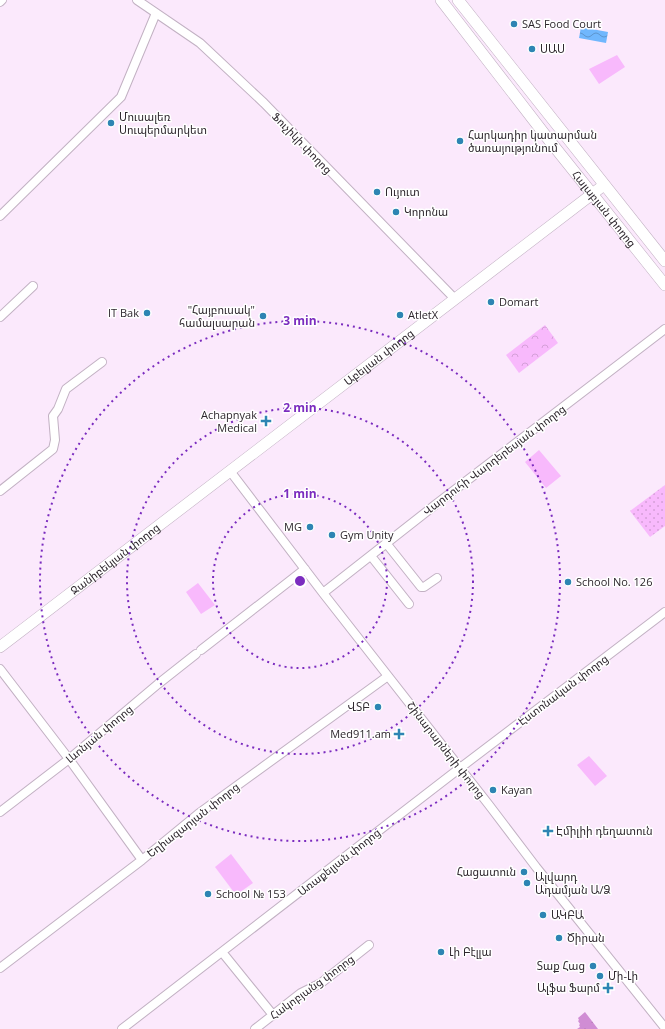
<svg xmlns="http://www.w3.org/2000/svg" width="665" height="1029" font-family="'Open Sans','Noto Sans Armenian',sans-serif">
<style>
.forest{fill:url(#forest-crowns)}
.park{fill:url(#park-crowns)}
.garden{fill:url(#garden-dots)}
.pitch{fill:#f8b9fc}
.water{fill:url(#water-waves)}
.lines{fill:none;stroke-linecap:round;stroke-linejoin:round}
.minor-casing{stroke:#c2b1c3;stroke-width:10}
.major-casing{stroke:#c2b1c3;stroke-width:12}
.minor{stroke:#fff;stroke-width:8}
.major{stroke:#fff;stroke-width:11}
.ring{fill:none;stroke:#7b2cbf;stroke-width:2;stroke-dasharray:2 4}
.poi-dot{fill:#2d85b3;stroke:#fff;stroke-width:1.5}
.labels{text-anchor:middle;stroke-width:3;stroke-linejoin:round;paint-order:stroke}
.poi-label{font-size:11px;fill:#2e272e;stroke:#fff;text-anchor:start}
.street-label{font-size:11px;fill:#2e272e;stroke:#fff}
.centre{fill:#7b2cbf;stroke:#fff;stroke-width:2}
.ring-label{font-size:12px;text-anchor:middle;font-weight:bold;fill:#7b2cbf;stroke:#fff;stroke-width:3;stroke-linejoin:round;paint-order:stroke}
</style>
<defs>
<pattern id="forest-crowns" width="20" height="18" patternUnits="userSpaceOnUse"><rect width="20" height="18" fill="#d08dd4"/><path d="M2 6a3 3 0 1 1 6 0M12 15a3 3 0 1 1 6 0" fill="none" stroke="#a973ac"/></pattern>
<pattern id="park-crowns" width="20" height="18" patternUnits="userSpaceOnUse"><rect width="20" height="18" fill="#f8b9fc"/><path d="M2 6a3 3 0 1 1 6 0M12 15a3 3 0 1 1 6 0" fill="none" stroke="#d59fd8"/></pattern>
<pattern id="garden-dots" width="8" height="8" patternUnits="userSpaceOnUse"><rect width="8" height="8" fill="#f8b9fc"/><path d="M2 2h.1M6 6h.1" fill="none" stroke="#d59fd8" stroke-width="1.8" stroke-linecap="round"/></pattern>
<pattern id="water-waves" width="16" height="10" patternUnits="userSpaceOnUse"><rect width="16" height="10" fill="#70b7fd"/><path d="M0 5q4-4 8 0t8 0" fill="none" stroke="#5c95cd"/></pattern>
</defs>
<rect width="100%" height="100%" fill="#fbe9fc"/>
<!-- forest -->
<path class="forest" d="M585,1012l13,17h-21l3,-2 -1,-2 1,-1 -2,-3 1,-1 -1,-2z"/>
<!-- park -->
<path class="park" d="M545,325l13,18 -39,30 -13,-18z"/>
<!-- garden -->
<path class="garden" d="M665,485v41l-15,11 -20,-26z"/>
<!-- pitch -->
<path class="pitch" d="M617,55l8,12 -26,17 -10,-15z
M539,450l22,26 -15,12 -21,-26z
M198,583l17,22 -14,9 -15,-22z
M589,756l18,20 -12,10 -18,-21z
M231,854l22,29 -17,12 -21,-28z"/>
<!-- water -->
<path class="water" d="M581,27l27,5 -2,11 -27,-5z"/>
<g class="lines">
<defs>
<path id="minor" d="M137,0l63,43 64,60 191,196
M0,2l2,-2
M0,216l121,-119 35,-84
M0,317l33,-31
M230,471l93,122 166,212 47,62 129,161
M0,491l53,-42 2,-9 -2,-24 5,-7 8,-20 36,-27
M386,543l35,44h3l13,-9
M371,556l38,48
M323,593l112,-88 230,-176
M201,650l104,-81
M0,669l69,90 73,101
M0,812l69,-53 89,-75 38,-30
M222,952l51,63
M0,968l142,-108 56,-46 190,-138
M122,1029l338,-261 205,-156
M255,1029l46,-36 20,-10 48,-38"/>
<g id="major">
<path id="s1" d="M441,0l108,140 116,145"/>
<path d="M458,0l207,261"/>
<path id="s2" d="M0,647l604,-462"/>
</g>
</defs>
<!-- minor casing -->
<use href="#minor" class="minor-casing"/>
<!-- major casing -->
<use href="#major" class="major-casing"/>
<!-- minor -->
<use href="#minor" class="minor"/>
<!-- major -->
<use href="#major" class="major"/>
</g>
<!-- distance rings -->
<g class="ring">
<circle cx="300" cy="581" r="87"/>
<circle cx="300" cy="581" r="173"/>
<circle cx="300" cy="581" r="260"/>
</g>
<!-- markers -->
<g class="poi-dot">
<circle cx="514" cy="24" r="4"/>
<circle cx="532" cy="49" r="4"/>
<circle cx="111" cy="123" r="4"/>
<circle cx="460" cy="141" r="4"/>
<circle cx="377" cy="192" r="4"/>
<circle cx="396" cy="212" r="4"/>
<circle cx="491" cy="302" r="4"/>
<circle cx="147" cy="313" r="4"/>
<circle cx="400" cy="315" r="4"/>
<circle cx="263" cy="316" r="4"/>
<path d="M264 415h4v4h4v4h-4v4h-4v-4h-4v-4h4z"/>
<circle cx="310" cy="527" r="4"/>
<circle cx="332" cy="535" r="4"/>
<circle cx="568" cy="582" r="4"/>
<circle cx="378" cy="707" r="4"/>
<path d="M397 728h4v4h4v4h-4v4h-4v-4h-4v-4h4z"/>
<circle cx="493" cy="790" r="4"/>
<path d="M546 825h4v4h4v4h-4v4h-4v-4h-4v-4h4z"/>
<circle cx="524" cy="872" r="4"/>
<circle cx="527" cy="883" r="4"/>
<circle cx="208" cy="894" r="4"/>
<circle cx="543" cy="915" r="4"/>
<circle cx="559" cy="938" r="4"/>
<circle cx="441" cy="952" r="4"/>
<circle cx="593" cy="966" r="4"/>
<circle cx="600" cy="976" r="4"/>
<path d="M606 982h4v4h4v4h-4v4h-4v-4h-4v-4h4z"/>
</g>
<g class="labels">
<!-- poi labels -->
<g class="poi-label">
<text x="522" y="28">SAS Food Court</text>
<text x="540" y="53">ՍԱՍ</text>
<text x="119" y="121">Մուսալեռ<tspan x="119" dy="13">Սուպերմարկետ</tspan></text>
<text x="468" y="139">Հարկադիր կատարման<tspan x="468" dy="13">ծառայությունում</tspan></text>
<text x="385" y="196">Ույուտ</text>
<text x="404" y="216">Կորոնա</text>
<text x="499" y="306">Domart</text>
<text x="255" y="314" text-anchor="end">"Հայբուսակ"<tspan x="255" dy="13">համալսարան</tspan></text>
<text x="139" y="317" text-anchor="end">IT Bak</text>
<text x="408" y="319">AtletX</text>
<text x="257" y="419" text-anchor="end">Achapnyak<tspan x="257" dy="13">Medical</tspan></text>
<text x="302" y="531" text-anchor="end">MG</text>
<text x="340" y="539">Gym Unity</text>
<text x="576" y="586">School No. 126</text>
<text x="370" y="711" text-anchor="end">ՎՏԲ</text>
<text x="391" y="738" text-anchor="end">Med911.am</text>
<text x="501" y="794">Kayan</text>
<text x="556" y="835">Էմիլիի դեղատուն</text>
<text x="516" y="876" text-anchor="end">Հացատուն</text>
<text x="535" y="881">Ալվարդ<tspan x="535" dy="13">Ադամյան Ա/Ձ</tspan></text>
<text x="216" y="898">School № 153</text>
<text x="551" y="919">ԱԿԲԱ</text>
<text x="567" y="942">Ծիրան</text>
<text x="449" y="956">Լի Բէլլա</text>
<text x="585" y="970" text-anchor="end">Տաք Հաց</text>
<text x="608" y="980">Մի-Լի</text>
<text x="600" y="992" text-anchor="end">Ալֆա Ֆարմ</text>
</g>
<!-- street labels -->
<g class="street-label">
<text transform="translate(302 143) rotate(46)" y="4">Ֆուչիկի փողոց</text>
<text dy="4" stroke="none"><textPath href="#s1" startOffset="265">Հալաբյան փողոց</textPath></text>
<text dy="4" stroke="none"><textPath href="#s2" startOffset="477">Աբելյան փողոց</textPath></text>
<text transform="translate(494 460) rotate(-37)" y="4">Վարդուհի Վարդերեսյան փողոց</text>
<text dy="4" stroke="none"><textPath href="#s2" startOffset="145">Ջանիբեկյան փողոց</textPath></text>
<text transform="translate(563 690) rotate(-37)" y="4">Էստոնական փողոց</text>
<text transform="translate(99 734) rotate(-40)" y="4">Լևոնյան փողոց</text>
<text transform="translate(446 750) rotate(52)" y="4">Շինարարների փողոց</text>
<text transform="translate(193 820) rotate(-38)" y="4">Եղիազարյան փողոց</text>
<text transform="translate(339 862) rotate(-38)" y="4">Առաքելյան փողոց</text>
<text transform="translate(312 987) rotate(-36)" y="4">Հակոբյանց փողոց</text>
</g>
</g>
<circle cx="300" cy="581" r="6" class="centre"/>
<g class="ring-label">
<text x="300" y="325">3 min</text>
<text x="300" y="412">2 min</text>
<text x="300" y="498">1 min</text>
</g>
</svg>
